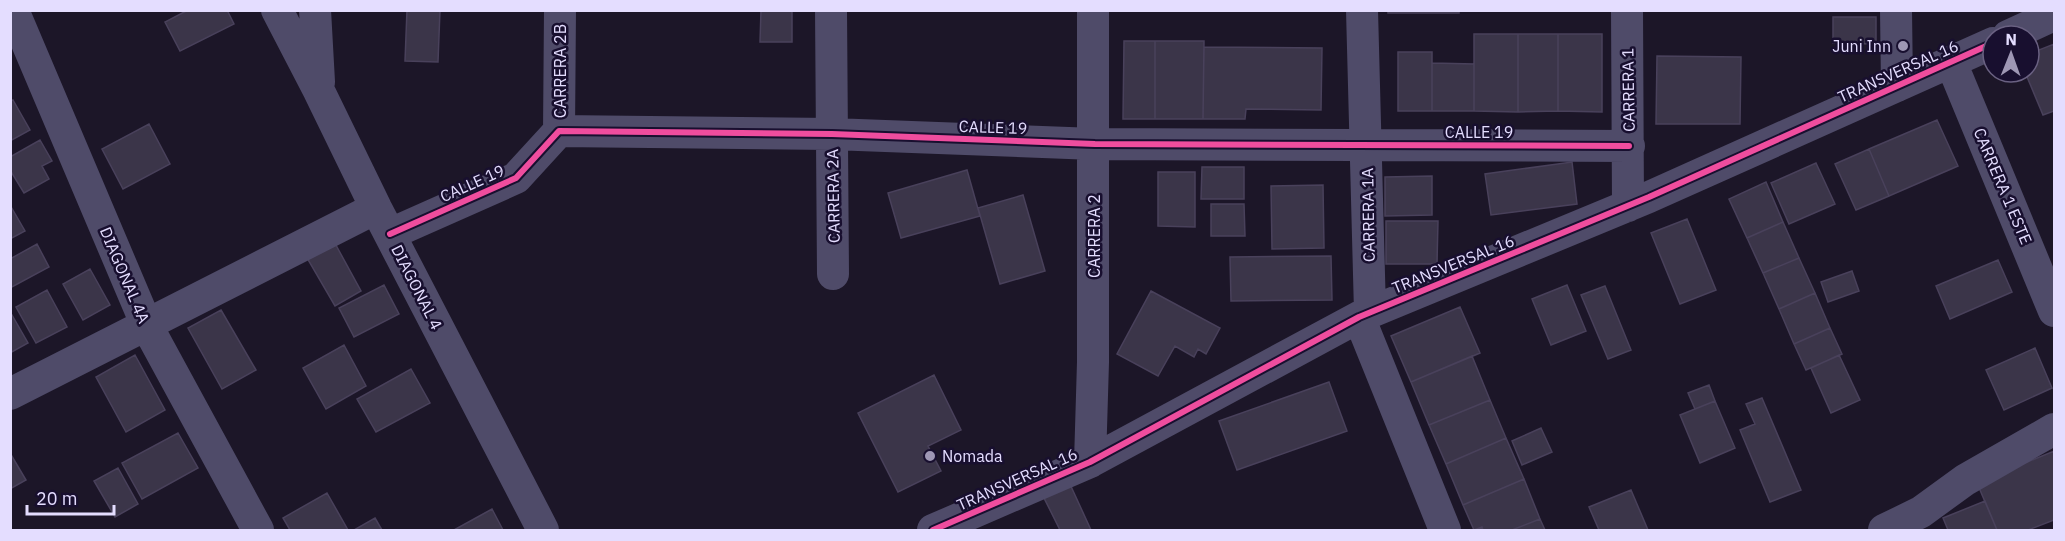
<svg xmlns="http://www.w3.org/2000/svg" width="2065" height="541" font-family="'IBM Plex Sans',sans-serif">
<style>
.building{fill:#3b3549;stroke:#49415b;stroke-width:1.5}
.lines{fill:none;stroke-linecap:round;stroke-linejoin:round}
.street{stroke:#4f4b69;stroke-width:32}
.cycleway-casing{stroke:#180f2f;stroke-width:10}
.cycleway{stroke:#ef4d9e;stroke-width:6}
.poi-dot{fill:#9e97b4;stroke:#180f2f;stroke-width:2}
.labels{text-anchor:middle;stroke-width:5;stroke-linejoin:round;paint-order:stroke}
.poi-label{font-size:16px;fill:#e4ddff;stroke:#180f2f;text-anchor:end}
.street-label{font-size:16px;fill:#e4ddff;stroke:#180f2f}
</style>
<rect width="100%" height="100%" fill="#1c1628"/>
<!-- building -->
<path class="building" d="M188,10h39l7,14 -54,27 -15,-29z
M407,10h33l-2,52 -33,-1z
M761,10h31v32h-32z
M1388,10h71v3h-71z
M1833,17h43v27l-43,-1z
M1474,34h44v78l-44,-1z
M1518,34h40v77l-40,1z
M1558,34h44v78l-44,-1z
M1124,41h31v78h-32z
M1155,41h49l-1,78h-48z
M2054,44v67l-11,4 -18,-43h4v-18z
M1204,47l118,1 -1,62 -75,-1 -1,10h-42z
M1398,52h34v59h-34z
M1657,56l84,1 -1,67h-84z
M1432,63l42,1v47h-42z
M13,100l17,30 -20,11v-40z
M1937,120l21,46 -69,30 -20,-47z
M149,124l21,40 -47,25 -21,-40z
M40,140l12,21 -10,5 7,13 -25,14 -14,-23v-13z
M1869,149l20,47 -33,14 -21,-46z
M1572,162l5,42 -86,11 -6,-41z
M1816,163l19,41 -46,20 -18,-41z
M1202,167h42v32h-43z
M967,170l13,46 -79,22 -13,-45z
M1158,172h37v55l-37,-1z
M1432,176v39l-47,1v-39z
M1766,182l17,40 -36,16 -18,-39z
M1323,185l1,63 -52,1 -1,-63z
M1023,195l22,76 -45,13 -22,-76z
M1211,204h33l1,32h-34z
M10,205l15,26 -15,8z
M1687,219l29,71 -36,14 -29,-71z
M1386,221h52l-1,43h-51z
M1783,222l16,36 -36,15 -16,-35z
M331,236l30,55 -26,15 -32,-55z
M37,244l12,23 -39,21v-29z
M1331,256l1,44 -101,1 -1,-44z
M1799,258l16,35 -36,16 -16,-36z
M1998,260l14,32 -62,27 -14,-33z
M90,269l20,36 -27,15 -20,-36z
M1852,271l7,20 -31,11 -7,-20z
M384,285l15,29 -45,23 -15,-29z
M1567,285l19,46 -35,14 -19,-46z
M1605,286l26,64 -23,9 -27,-64z
M47,290l20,37 -31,16 -20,-36z
M1151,291l69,37 -14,26 -8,-5 -4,8 -19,-11 -17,30 -41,-22z
M1815,293l15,35 -36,16 -15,-35z
M1460,307l20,46 -69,29 -20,-46z
M221,310l35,60 -34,19 -34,-61z
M12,315l16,28 -18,10v-37z
M1830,328l12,26 -36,16 -12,-26z
M344,345l22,41 -40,23 -23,-41z
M2035,348l17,40 -48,22 -18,-40z
M135,355l30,55 -39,22 -30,-55z
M1839,355l21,45 -29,13 -20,-45z
M1472,356l18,44 -61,25 -18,-43z
M411,369l19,34 -54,29 -19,-33z
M934,375l27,55 -33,16 13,25 -43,21 -40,-79z
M1329,382l18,49 -110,39 -18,-49z
M1709,385l6,16 -20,8 -7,-16z
M1762,398l39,92 -31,12 -30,-72 15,-6 -9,-20z
M1490,400l16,38 -60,26 -17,-39z
M1715,401l20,47 -35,15 -20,-48z
M1541,428l11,24 -30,13 -10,-24z
M178,433l20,35 -56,31 -20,-36z
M1506,438l18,41 -61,26 -17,-41z
M2054,451v69l-26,10h-31l-20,-47z
M10,453l16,27 -16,9z
M118,468l20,36 -23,13 -21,-36z
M1524,479l16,40 -28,11h-29l-1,-3 -8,3 -11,-25z
M1069,482l22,48h-31l-18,-36z
M1631,490l17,40h-49l-10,-23z
M327,493l21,37h-58l-7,-12z
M1985,501l12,29h-49l-5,-12z
M492,509l11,21h-49z
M375,518l7,12h-28z
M1540,519l5,11h-33z"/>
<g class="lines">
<!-- street -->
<path class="street" d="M13,10l134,316 111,204
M277,10l42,81 57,117 167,322
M315,10l4,72
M831,10l2,264
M1362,10l8,302
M1627,10l1,196
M1896,10l1,76
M2008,36l46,-21
M1951,62l103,249
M559,131l1,-121
M390,234l126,-56 43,-47 273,3 263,10 534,2
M1359,317l86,213
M10,394l366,-186
M1090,462l3,-100v-352
M933,530l157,-68 269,-145 290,-120 344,-154
M1884,530l37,-18 44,-32 89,-51"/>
<defs>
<path id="cycleway" d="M390,234l126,-56 43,-47 273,3 263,10 534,2
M933,530l157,-68 269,-145 290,-120 344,-154"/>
</defs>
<!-- cycleway casing -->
<use href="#cycleway" class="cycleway-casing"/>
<!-- cycleway -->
<use href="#cycleway" class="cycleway"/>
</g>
<!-- markers -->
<g class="poi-dot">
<circle cx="1903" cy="46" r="6"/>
<circle cx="930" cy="456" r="6"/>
</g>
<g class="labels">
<!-- poi labels -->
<g class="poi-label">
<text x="1891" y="52">Juni Inn</text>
<text x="942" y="462" text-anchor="start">Nomada</text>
</g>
<!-- street labels -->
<g class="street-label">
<text transform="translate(560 71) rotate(-90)" y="6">CARRERA 2B</text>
<text transform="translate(1898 71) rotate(-24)" y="6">TRANSVERSAL 16</text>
<text transform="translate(1628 90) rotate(-91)" y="6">CARRERA 1</text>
<text transform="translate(993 127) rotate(2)" y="6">CALLE 19</text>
<text x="1479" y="138">CALLE 19</text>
<text transform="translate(472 183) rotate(-24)" y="6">CALLE 19</text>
<text transform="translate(2003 186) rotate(67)" y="6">CARRERA 1 ESTE</text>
<text transform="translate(833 196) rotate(-91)" y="6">CARRERA 2A</text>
<text transform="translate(1368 215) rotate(-91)" y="6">CARRERA 1A</text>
<text transform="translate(1094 236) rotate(-90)" y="6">CARRERA 2</text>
<text transform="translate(1453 264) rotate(-22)" y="6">TRANSVERSAL 16</text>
<text transform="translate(125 275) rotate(67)" y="6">DIAGONAL 4A</text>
<text transform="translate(417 287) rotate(63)" y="6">DIAGONAL 4</text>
<text transform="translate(1017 479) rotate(-24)" y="6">TRANSVERSAL 16</text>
</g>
</g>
<!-- border -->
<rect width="2065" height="541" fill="none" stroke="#e4ddff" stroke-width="24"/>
<!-- north arrow -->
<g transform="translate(2011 54) rotate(1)"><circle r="28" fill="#180f2f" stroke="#6a6182" stroke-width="1.5"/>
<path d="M0-4.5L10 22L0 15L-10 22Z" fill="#9e97b4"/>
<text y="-9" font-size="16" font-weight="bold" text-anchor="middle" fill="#e4ddff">N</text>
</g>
<!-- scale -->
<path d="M27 505v9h87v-9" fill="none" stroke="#e4ddff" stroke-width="3"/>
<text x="36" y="505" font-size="18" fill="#e4ddff" stroke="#180f2f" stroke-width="4.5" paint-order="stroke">20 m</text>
</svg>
